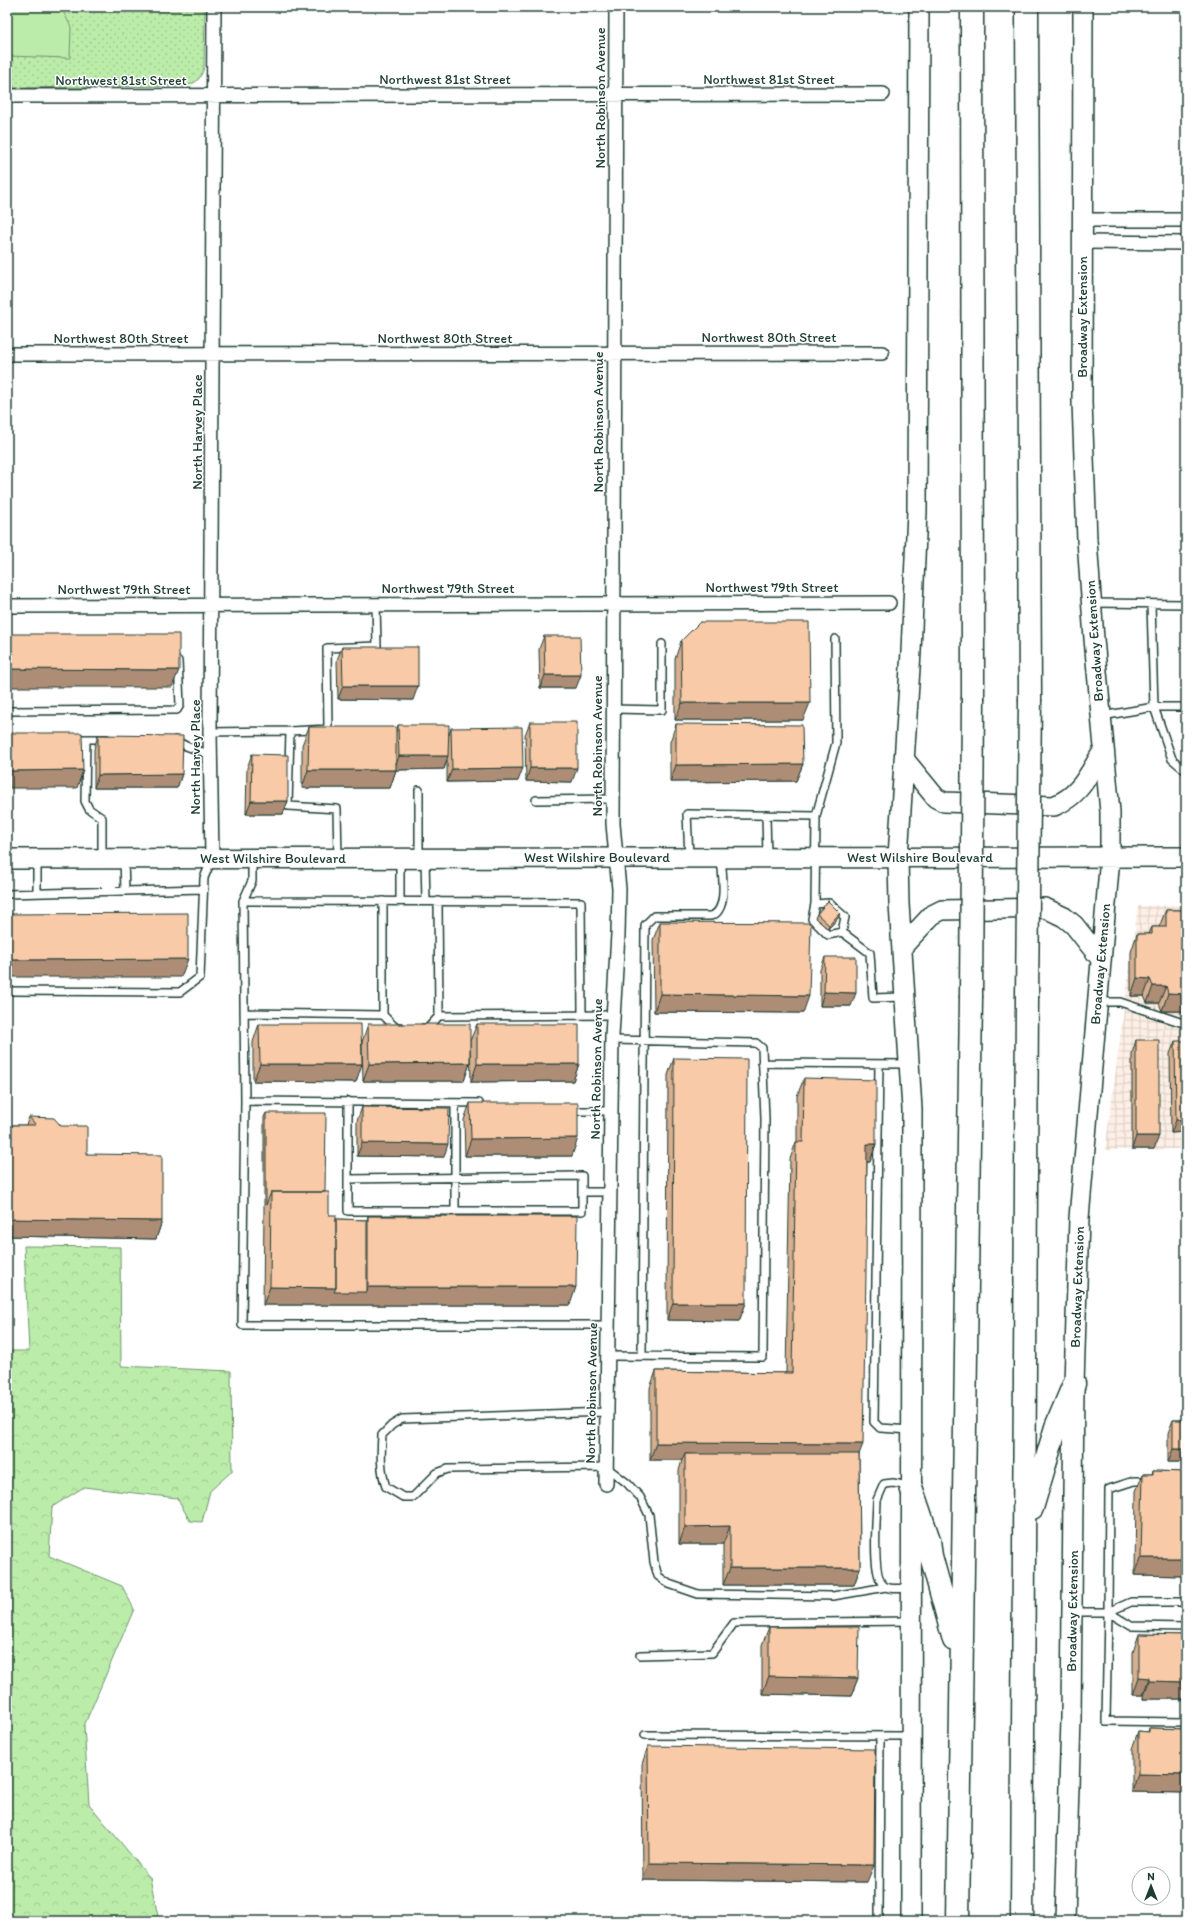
<svg xmlns="http://www.w3.org/2000/svg" width="1193" height="1928" font-family="Itim,sans-serif">
<style>
.industrial{fill:url(#industrial-grid)}
.grass{fill:url(#grass-dots);stroke:#6e946f}
.forest{fill:url(#forest-crowns);stroke:#6e946f}
.garden{fill:#bcecaa;stroke:#6e946f}
.lines{fill:none;stroke-linecap:round;stroke-linejoin:round}
.lane-casing{stroke:#1f3d34;stroke-width:10}
.street-casing{stroke:#1f3d34;stroke-width:16}
.secondary-casing{stroke:#1f3d34;stroke-width:22}
.highway-casing{stroke:#1f3d34;stroke-width:25}
.lane{stroke:#fff;stroke-width:7}
.street{stroke:#fff;stroke-width:13}
.secondary{stroke:#fff;stroke-width:19}
.highway{stroke:#fff;stroke-width:22}
.highway-bridge-casing{stroke:#1f3d34;stroke-width:25;stroke-linecap:butt}
.highway-bridge{stroke:#fff;stroke-width:22}
.wall{fill:#d6ae90;stroke:#1f3d34}
.shaded-wall{fill:#ae8d76;stroke:#1f3d34}
.building{fill:#f9caa8;stroke:#1f3d34}
.labels{text-anchor:middle;stroke-width:3;stroke-linejoin:round;paint-order:stroke}
.street-label{font-size:14px;fill:#1f3d34;stroke:#fff}
</style>
<defs>
<pattern id="industrial-grid" width="8" height="8" patternUnits="userSpaceOnUse"><rect width="8" height="8" fill="#fdefe5"/><path d="M0 4h8M4 0v8" fill="none" stroke="#d8cec5"/></pattern>
<pattern id="grass-dots" width="8" height="8" patternUnits="userSpaceOnUse"><rect width="8" height="8" fill="#bcecaa"/><path d="M2 2h.1M6 6h.1" fill="none" stroke="#a1cb93" stroke-width="1.8" stroke-linecap="round"/></pattern>
<pattern id="forest-crowns" width="20" height="18" patternUnits="userSpaceOnUse"><rect width="20" height="18" fill="#bcecaa"/><path d="M2 6a3 3 0 1 1 6 0M12 15a3 3 0 1 1 6 0" fill="none" stroke="#a1cb93"/></pattern>
</defs>
<rect width="100%" height="100%" fill="#fff"/>
<filter id="ink" filterUnits="userSpaceOnUse"><feTurbulence type="fractalNoise" baseFrequency=".025" numOctaves="2"/><feDisplacementMap in="SourceGraphic" scale="8" xChannelSelector="R" yChannelSelector="G"/><feConvolveMatrix kernelMatrix="1 2 1 2 8 2 1 2 1" color-interpolation-filters="sRGB"/></filter>
<g filter="url(#ink)">
<!-- industrial -->
<path class="industrial" d="M1186,905v244l-81,1 33,-244z"/>
<!-- grass -->
<path class="grass" d="M7,7h198l-1,60c-3,12 -8,17 -20,19l-177,2z"/>
<!-- forest -->
<path class="forest" d="M24,1246l96,1 1,119 110,5 1,100 -22,20 -8,31 -12,-1 -13,-23 -93,-11 -32,20 -3,49 73,30 12,23 -50,117 5,78 61,74 9,43h-152v-570h22z"/>
<!-- garden -->
<path class="garden" d="M7,7h54l10,20 -1,31 -63,-2z"/>
<g class="lines">
<defs>
<path id="lane" d="M1092,603l94,1
M835,639l1,104 -20,73 -1,88 -3,15 16,16 14,-3 28,21 3,45 30,-1
M1186,707h-32l18,52 14,12
M613,709l49,1v-66
M7,711l170,-1 3,-5 -2,-44
M1102,716l52,-9 -3,-103
M290,731l38,-2 -1,-81 50,-2 -1,-42
M210,732l80,-1 -2,75 49,3 1,49
M73,739h34
M86,739l-1,62 4,8 13,9v40
M175,740l11,6 25,9
M419,790v67
M536,800l77,-1
M766,815l1,42
M689,857l-2,-43 129,2
M124,859l1,32
M37,860v33
M252,860v21l-9,20 2,200 -3,224h367
M400,860v41
M425,860l1,41
M7,894l197,-5
M243,901l338,1 1,113
M383,901v114
M438,901l1,115
M815,904l14,-1 16,14 -3,15
M7,991l173,1 20,-15 4,-99 7,-17
M1098,1002h22l66,22
M244,1013l139,2 12,12h5
M423,1028h5l11,-12 174,-1
M762,1063l146,1
M879,1064l-5,358 6,6 31,2
M245,1101l234,2
M348,1101v110h234v-35l-234,3
M455,1103v108
M570,1108l7,3h34
M582,1192h28
M608,1356l155,1 2,-239 -3,-70 -6,-5 -144,-3
M642,1356l3,-431 9,-9h57c18,-5 11,-43 10,-58
M607,1412l-205,7 -10,6 -10,10c-1,18 -2,34 4,52l17,10h10l24,-24 11,-4 158,-2 21,16 13,14 9,18 5,47 4,14 11,8 29,10 135,2 53,-9
M909,1486l-16,-3 -9,1 -7,16c0,16 -7,81 9,87 6,3 17,1 24,1
M1073,1612h35l-2,109 80,1
M1108,1612l1,-123 25,-8h15
M1108,1612l23,14 55,1
M1108,1612l23,-10h55
M640,1655l72,-2 22,-30 177,-2
M645,1735l266,1
M879,1921l1,-184"/>
<path id="street" d="M7,96l876,-2
M1083,220h103
M1083,242l103,1
M7,354l875,-1
M7,606l882,-3
M212,858l-2,-126 4,-725
M606,1484l6,-448 6,-102 1,-45 -6,-65 3,-817"/>
<path id="secondary" d="M904,759l32,39 8,4 110,4c27,-11 34,-31 49,-55
M7,859l1179,-2
M902,947l30,-32 10,-5 103,-2 19,9 10,8 26,33
M911,1921l1,-812 -13,-205 -1,-47 13,-205 6,-141 2,-504
M1065,1921l6,-202 3,-335 5,-166 31,-361v-45l-16,-173 -7,-99 -5,-138 1,-395"/>
<path id="highway" d="M972,7l1,690
M1027,7l3,692
M911,1487l18,53 2,16 23,84
M1032,1508l24,-81 18,-43
M958,1921l13,-923
M1022,1921l5,-923"/>
</defs>
<!-- lane casing -->
<use href="#lane" class="lane-casing"/>
<!-- street casing -->
<use href="#street" class="street-casing"/>
<!-- secondary casing -->
<use href="#secondary" class="secondary-casing"/>
<!-- highway casing -->
<use href="#highway" class="highway-casing"/>
<!-- lane -->
<use href="#lane" class="lane"/>
<!-- street -->
<use href="#street" class="street"/>
<!-- secondary -->
<use href="#secondary" class="secondary"/>
<!-- highway -->
<use href="#highway" class="highway"/>
<defs>
<path id="highway-bridge" d="M971,998l2,-301
M1027,998l3,-299"/>
</defs>
<!-- highway-bridge casing -->
<use href="#highway-bridge" class="highway-bridge-casing"/>
<!-- highway-bridge -->
<use href="#highway-bridge" class="highway-bridge"/>
</g>
<!-- wall -->
<path class="wall" d="M544,636l32,52h-36l-1,-39z
M681,641l122,79h-128v-61z
M342,647l71,53 -75,-1 -1,-39z
M530,722l42,60 -46,-1 -1,-46z
M676,724l127,40 -7,17 -126,1v-40z
M398,725l51,10 2,-7 67,53 -71,1v-22l-3,9 -48,1 -6,18h-88v-43l7,-18 87,5z
M98,735l84,39 -5,14h-83v-39z
M252,754l36,47 -5,13h-37l1,-46z
M1166,910h20v101h-24l-3,-8h-12l-3,-7h-13v-44l6,-18h12l3,-7h7z
M817,914l22,3 -11,12 -13,-11z
M660,922l143,91 -149,-1 -1,-72z
M825,957l26,49h-31v-36z
M259,1024l97,58 -103,-1v-39z
M368,1024l102,39 -6,18h-101l-1,-39z
M477,1024l102,40 -6,17 -102,1 -1,-41z
M1136,1040l18,109h-22v-95z
M1175,1041l10,91 -14,1 -1,-79z
M674,1058l72,245 -7,18 -72,-1 1,-245z
M804,1078l72,66 -6,18h-3l-8,292 1,114 -6,17h-131v-41h-44v-73l3,-11h-32v-72l6,-17 130,2 4,-214 6,-17h1v-46z
M470,1103l102,53h-107l-1,-36z
M362,1107l82,50 -87,-1v-35z
M266,1113l59,79 4,23 7,4 31,1 1,-4 202,89h-307l1,-96v-92z
M29,1117l58,37 75,67 -6,18 -149,-3v-107h3l2,-4h14z
M1173,1420h13v42h-18v-29z
M1153,1471l33,1v104l-51,-1 1,-84 7,-17h9z
M769,1627l89,51 -7,18 -89,-2v-49z
M1139,1634l47,1v64h-43v-4h-10v-43z
M1149,1728l37,1v64l-54,-1v-43l6,-18 10,1z
M648,1746l219,136 -224,-2 -1,-116z"/>
<!-- shaded-wall -->
<path class="shaded-wall" d="M7,669l172,1 -7,17h-165z
M545,675h36l-5,13h-36z
M343,686h75l-5,14 -75,-1z
M682,703h128l-7,17h-128z
M399,756h49l-4,13 -50,1z
M803,764l-7,17 -126,1 6,-17z
M523,768l-5,13 -71,1 5,-13z
M530,768h47l-5,14 -46,-1z
M83,770l-6,18h-70v-17z
M308,770h88l-6,18h-88z
M182,774l-5,14h-83l4,-13z
M251,801h37l-5,13h-37z
M840,913l-1,4 -11,12 1,-4z
M188,959l-7,18h-174v-17z
M1137,978l13,1 -6,17h-13z
M1153,986h13l-7,17h-12z
M824,992l32,1 -5,13h-31z
M1168,993l18,1v17h-24z
M660,994l149,2 -6,17 -149,-1z
M470,1063l-6,18h-101l6,-17z
M260,1064h102l-6,18 -103,-1z
M477,1064h102l-6,17 -102,1z
M1186,1119v12l-1,1 -14,1 5,-13z
M1136,1136h23l-5,13h-22z
M578,1138l-6,18h-107l6,-17z
M362,1143l86,1 -4,13 -87,-1z
M867,1144h9l-6,18h-10z
M7,1219l155,2 -6,18 -149,-3z
M270,1287l66,1 31,4 1,-5h208l-6,18h-307z
M673,1303h73l-7,18 -72,-1z
M656,1443l207,1 -7,18 -171,-8 -3,6h-32z
M1173,1449h13v13h-18z
M730,1526l-7,18h-44l6,-17z
M1141,1558h45v18l-51,-1z
M730,1568h130l-6,17h-131z
M769,1676l89,2 -7,18 -89,-2z
M1139,1677l10,1 -6,17h-10z
M1149,1681l37,1v17h-43z
M1138,1774l48,1v18l-54,-1z
M649,1863l225,2 -7,17 -224,-2z"/>
<!-- building -->
<path class="building" d="M700,622h109l1,81h-128l-1,-62z
M7,634h172v36l-172,-1z
M544,636h36l1,39h-36z
M342,647h76v39h-75z
M530,722h47v46h-47z
M676,724l126,1 1,39 -127,1z
M398,725h51l-1,31h-49z
M309,727h87v43h-88z
M522,727l1,41 -71,1 -1,-41z
M7,733h75l1,37 -76,1z
M98,735l85,1 -1,38 -84,1z
M252,754l36,1v46h-37z
M828,901l12,12 -11,12 -12,-11z
M1166,910h20v84l-18,-1 -2,-7h-13l-3,-7 -13,-1v-44h15v-7h14z
M188,913v46l-181,1v-46z
M660,922l151,1 -2,73 -149,-2z
M825,957h31v36l-32,-1z
M259,1024h102l1,40h-102z
M368,1024h102v39l-101,1z
M477,1024h102v40h-102z
M1136,1040h23v96h-23z
M1175,1041h11v78l-10,1z
M674,1058l73,1 -1,244h-73z
M804,1078l72,2v64h-9l-1,128 -3,172 -207,-1v-72l136,2 4,-231h7z
M470,1103h108v35l-107,1z
M362,1107l87,1 -1,36 -86,-1z
M266,1113h60l-1,79h-54l-5,13z
M29,1117l25,1 7,8h26v28l75,1v66l-155,-2v-90h4l1,-4h24z
M271,1192h58v23h7v73l-66,-1z
M368,1216h209l-1,71h-208z
M336,1219l31,1v72h-33l2,-4z
M1173,1420h13v29h-13z
M685,1454h174l1,114h-130v-42l-45,1z
M1153,1471l33,1v86h-45l2,-84h10z
M769,1627h90l-1,51 -89,-2z
M1139,1634l47,1v47l-37,-1v-3l-10,-1z
M1149,1728l37,1v46l-48,-1v-43l11,1z
M648,1746l227,3 -1,116 -225,-2z"/>
</g>
<g class="labels">
<!-- street labels -->
<g class="street-label">
<text x="445" y="84">Northwest 81st Street</text>
<text x="769" y="84">Northwest 81st Street</text>
<text x="121" y="85">Northwest 81st Street</text>
<text transform="translate(600 98) rotate(-90)" y="5">North Robinson Avenue</text>
<text transform="translate(1082 317) rotate(-90)" y="5">Broadway Extension</text>
<text x="769" y="342">Northwest 80th Street</text>
<text x="121" y="343">Northwest 80th Street</text>
<text x="445" y="343">Northwest 80th Street</text>
<text transform="translate(598 422) rotate(-90)" y="5">North Robinson Avenue</text>
<text transform="translate(197 432) rotate(-90)" y="5">North Harvey Place</text>
<text x="772" y="592">Northwest 79th Street</text>
<text x="448" y="593">Northwest 79th Street</text>
<text x="124" y="594">Northwest 79th Street</text>
<text transform="translate(1094 641) rotate(-94)" y="5">Broadway Extension</text>
<text transform="translate(597 746) rotate(-90)" y="5">North Robinson Avenue</text>
<text transform="translate(195 757) rotate(-90)" y="5">North Harvey Place</text>
<text x="597" y="862">West Wilshire Boulevard</text>
<text x="920" y="862">West Wilshire Boulevard</text>
<text x="273" y="863">West Wilshire Boulevard</text>
<text transform="translate(1100 964) rotate(-85)" y="5">Broadway Extension</text>
<text transform="translate(596 1069) rotate(-89)" y="5">North Robinson Avenue</text>
<text transform="translate(1077 1287) rotate(-88)" y="5">Broadway Extension</text>
<text transform="translate(591 1393) rotate(-89)" y="5">North Robinson Avenue</text>
<text transform="translate(1072 1611) rotate(-89)" y="5">Broadway Extension</text>
</g>
</g>
<!-- margin -->
<rect width="1193" height="1928" fill="none" stroke="#fff" stroke-width="24"/>
<rect x="12" y="12" width="1169" height="1904" fill="none" stroke="#1f3d34" stroke-width="1.5" filter="url(#ink)"/>
<!-- north arrow -->
<g transform="translate(1151 1886)"><circle r="19" fill="#ffffff" stroke="#a5b1ae"/>
<path d="M0-3L7 15L0 10L-7 15Z" fill="#1f3d34"/>
<text y="-6" font-size="11" font-weight="bold" text-anchor="middle" fill="#1f3d34">N</text>
</g>
</svg>
